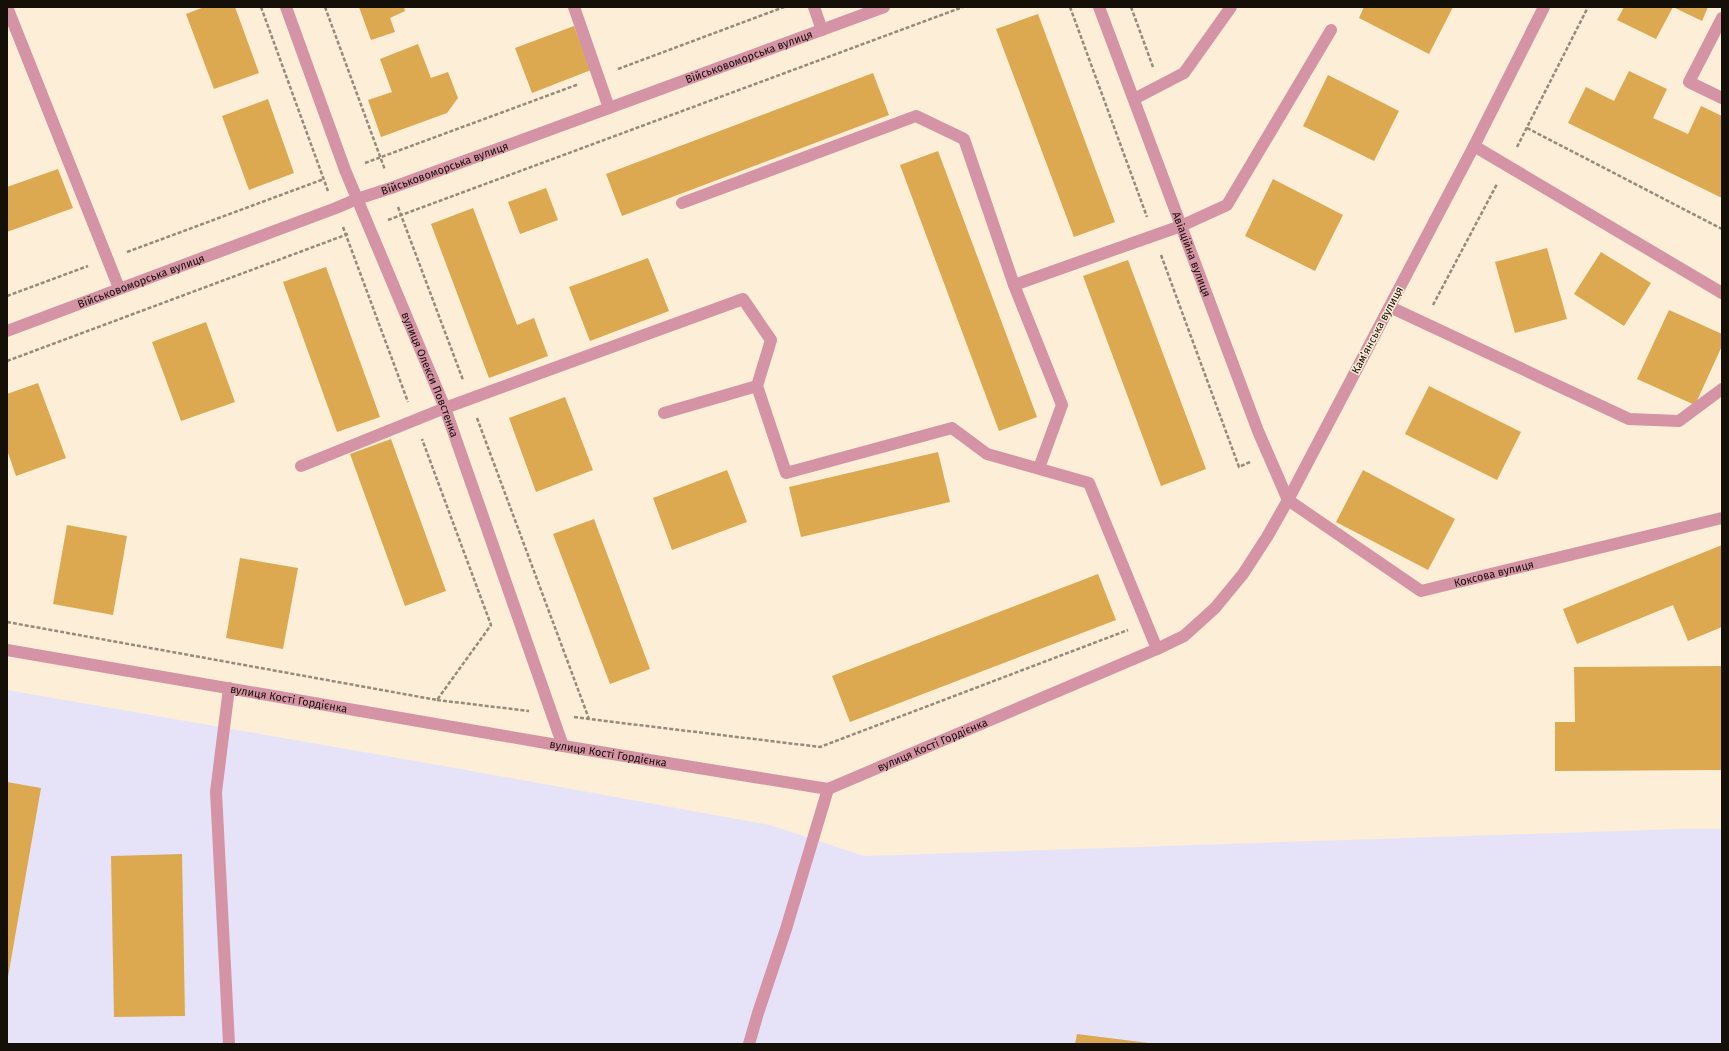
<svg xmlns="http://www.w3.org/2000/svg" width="1729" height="1051" font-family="'Fira Sans',sans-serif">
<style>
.industrial{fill:#e6e3f9}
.building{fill:#dca951}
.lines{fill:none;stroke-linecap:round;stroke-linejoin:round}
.path{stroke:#958b7b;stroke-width:2.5;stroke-dasharray:4 2;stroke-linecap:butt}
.minor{stroke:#d594a5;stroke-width:12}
.labels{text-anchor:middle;stroke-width:3;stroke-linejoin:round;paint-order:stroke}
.street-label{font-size:11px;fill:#140f07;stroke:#fceed7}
</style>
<rect width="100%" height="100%" fill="#fceed7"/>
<!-- industrial -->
<path class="industrial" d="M7,690l437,76 326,59 94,31 815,-27h43v215h-1715z"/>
<!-- building -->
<path class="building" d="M204,7h31l24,66 -45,16 -28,-75z
M359,7h45l1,4 -15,7 5,14 -24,8z
M1364,7h89l-24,47 -70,-36z
M1624,7h49l-17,32 -39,-19z
M1673,7h35l-6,14z
M1038,14l77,208 -41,15 -78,-208z
M574,26l17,44 -59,23 -17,-45z
M418,44l13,34 17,-6 10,26 -11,15 -66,24 -13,-37 24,-8 -12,-33z
M1629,71l38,18 -14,29 35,16 13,-28 21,10v82l-154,-75 18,-36 28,14z
M873,73l16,42 -267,101 -16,-42z
M1328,75l71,36 -25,50 -71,-35z
M268,99l26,74 -45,17 -27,-74z
M938,151l99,266 -38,14 -99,-266z
M58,169l15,39 -66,24v-45z
M1273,179l70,36 -28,56 -70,-35z
M546,188l12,32 -38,14 -12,-32z
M473,208l44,117 17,-7 14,38 -59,22 -58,-154z
M1547,248l20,71 -52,14 -20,-71z
M1601,252l50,31 -27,43 -50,-32z
M648,258l21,53 -79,30 -21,-54z
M1128,260l78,209 -45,17 -78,-210z
M326,267l54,150 -43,15 -54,-150z
M1669,310l53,24v12l-27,59 -58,-26z
M206,322l29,80 -54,19 -29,-79z
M38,383l28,75 -50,18 -9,-26v-56z
M1429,386l92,46 -24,48 -92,-46z
M565,397l28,73 -57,22 -27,-74z
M391,439l55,152 -41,15 -55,-152z
M938,452l12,50 -149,35 -12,-50z
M727,470l20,52 -75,28 -19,-52z
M1363,470l92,49 -27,51 -92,-48z
M594,519l56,150 -40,15 -57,-150z
M67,525l60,11 -14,79 -60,-11z
M1722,545v82l-34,14 -15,-36 -96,39 -14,-35z
M240,558l58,10 -15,81 -57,-11z
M1098,574l18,46 -266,102 -18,-46z
M1722,666v104l-167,1v-49h20l-1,-55z
M7,782l34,6 -33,189h-1z
M182,854l3,162 -71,1 -3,-161z
M1077,1034l72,9v1h-74z"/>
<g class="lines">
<!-- path -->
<path class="path" d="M261,7l67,184
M325,7l60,163
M1070,7l77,210
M1131,7l22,60
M618,69l166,-62
M1527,128l195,101
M1517,147l71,-140
M365,163l214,-79
M398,207l65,173
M388,220l575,-213
M343,227l65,175
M127,252l197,-73
M1161,255l78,212 11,-5
M7,296l81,-30
M1433,305l64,-121
M7,361l341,-127
M477,418l112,301 231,28 308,-117
M7,622l430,78 54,-75 -69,-186
M437,700l92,11
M574,717l15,2"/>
<!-- minor -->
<g class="minor">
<path d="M7,7l112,281"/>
<path id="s1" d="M286,7l59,163 100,238 118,338"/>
<path d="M574,7l35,101"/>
<path d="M814,7l8,23"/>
<path id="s2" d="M1099,7l159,424 30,69 133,91 301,-73"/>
<path d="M1722,18l-33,64 33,16"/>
<path d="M1134,99l50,-26 47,-66"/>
<path d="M1474,146l248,147"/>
<path d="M682,203l234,-87 48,23 50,146 48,120 -23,63"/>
<path d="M1014,285l167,-59 46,-21 104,-175"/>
<path d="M1390,307l239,112 50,2 43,-32"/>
<path id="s3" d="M7,331l329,-123 21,-9 34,-11 493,-181"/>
<path d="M664,413l93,-27"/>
<path d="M301,466l144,-58 298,-109 28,41 -14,46 29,87 166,-45 35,26 102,29 68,166"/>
<path id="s4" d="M7,650l556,96 265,43 329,-140 27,-13 31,-28 28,-34 24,-37 21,-37 186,-354 70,-139"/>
<path d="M229,688l-13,104 13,252"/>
<path d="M749,1044l9,-31 28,-84 42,-140"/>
</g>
</g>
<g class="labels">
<!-- street labels -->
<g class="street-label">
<text dy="4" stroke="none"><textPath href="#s3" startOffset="791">Військовоморська вулиця</textPath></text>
<text dy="4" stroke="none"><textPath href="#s3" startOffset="467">Військовоморська вулиця</textPath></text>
<text dy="4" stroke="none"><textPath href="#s2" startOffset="264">Авіаційна вулиця</textPath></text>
<text dy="4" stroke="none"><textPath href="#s3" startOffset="143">Військовоморська вулиця</textPath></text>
<text transform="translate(1377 330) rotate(-62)" y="4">Камʼянська вулиця</text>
<text dy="4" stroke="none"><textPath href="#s1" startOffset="395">вулиця Олекси Повстенка</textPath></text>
<text dy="4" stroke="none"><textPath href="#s2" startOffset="764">Коксова вулиця</textPath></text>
<text dy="4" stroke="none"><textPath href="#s4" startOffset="286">вулиця Кості Гордієнка</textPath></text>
<text dy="4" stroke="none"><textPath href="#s4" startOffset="946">вулиця Кості Гордієнка</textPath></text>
<text dy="4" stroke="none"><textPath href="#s4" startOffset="610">вулиця Кості Гордієнка</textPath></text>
</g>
</g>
<!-- border -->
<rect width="1729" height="1051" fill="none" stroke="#140f07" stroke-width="16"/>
</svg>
